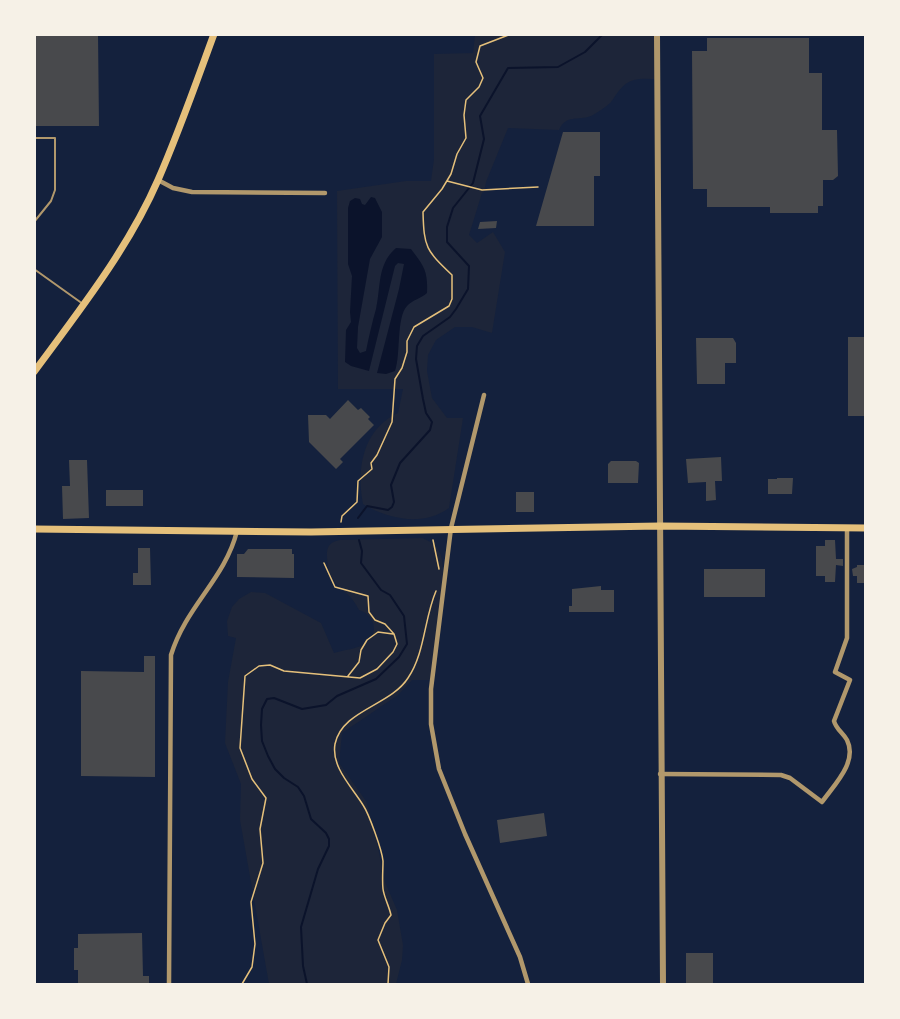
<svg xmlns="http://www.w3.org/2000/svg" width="900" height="1019" font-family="Raleway,sans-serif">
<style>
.green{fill:#1d2539}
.water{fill:#0b132b}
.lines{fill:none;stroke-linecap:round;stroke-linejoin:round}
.stream{stroke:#0b132b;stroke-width:2}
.building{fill:#48494c}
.path{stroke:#e5c07b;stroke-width:1.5}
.service{stroke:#b1986c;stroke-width:2}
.minor{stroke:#b1986c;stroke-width:4.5}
.tertiary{stroke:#b1986c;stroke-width:6}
.secondary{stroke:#e5c07b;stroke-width:7}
</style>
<rect width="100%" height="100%" fill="#14213d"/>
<!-- green -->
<path class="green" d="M475,35h187l-5,3 1,41c-8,0 -17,-1 -24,1 -12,3 -17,14 -23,22 -5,5 -14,11 -20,14 -13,5 -25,-2 -32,14l-51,-2 -22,54 -2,10 -2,1 -13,42 8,8 16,-11 12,20 -13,81 -20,-6h-17l-19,13 -8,15 -1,16 5,27 15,20h16l-14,90c-26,19 -61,11 -86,-4 -7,-35 0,-75 35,-91l5,-24h-65l-1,-198 69,-10h25l3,-22v-105l39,-1z
M422,538c8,3 14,7 18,15 10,26 -4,97 -8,127h-20l-14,15 -56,38 -3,30 27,38 9,32 10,49 12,28 6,35 -1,15 -6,24h-127l-29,-164 1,-36 -16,-41 3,-61 8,-44 -8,-2 -1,-15 5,-14 7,-8 12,-7 14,1 56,30 13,30c9,-3 24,-4 32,-10 14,-10 8,-29 -7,-33 -13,-26 -33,-21 -32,-58 1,-8 5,-10 13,-12z"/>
<!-- water -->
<path class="water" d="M371,197l4,1 7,14v25l-12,22 -12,68 -1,21 3,5 6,-2c3,-15 6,-28 10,-42 5,-22 1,-45 20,-61l15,1c13,17 17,22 16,44 -5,5 -15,7 -20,13 -11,12 -6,49 -12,65l-9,3 -9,-1 22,-84 5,-25 -6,-1 -3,3 -26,105 -18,-5 -6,-4 1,-32 5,-8 -1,-10 2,-36 -4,-12v-56l2,-7 5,-3 5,1 2,5 3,1z"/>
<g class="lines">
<!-- stream -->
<path class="stream" d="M358,518l9,-12 21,4 4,-3 2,-5 -3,-17 9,-22 30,-33 2,-8 -6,-9 -3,-14 -7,-40 1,-13 6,-10 27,-19 6,-8 12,-20 1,-23 -22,-24v-15l6,-19 20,-25 11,-44 -4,-23 28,-48 50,-1 27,-15 18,-18
M307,984l-4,-18 -2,-39 17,-58 11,-23v-7l-3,-6 -15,-14 -7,-23 -6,-9 -14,-9 -9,-9 -7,-13 -6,-15 -1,-16 1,-16 5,-10 7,-1 28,11 24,-4 11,-9 39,-17 23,-22 8,-13 -3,-28 -14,-21 -9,-5 -20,-27 1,-12 -3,-11"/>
</g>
<!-- building -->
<path class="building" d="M34,34h64l1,92h-65z
M707,38h102v35h13v57h15l1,46 -5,4h-10v26h-5v7h-48v-6h-63v-18h-14l-1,-138h15z
M563,132h37v44h-6v50h-58z
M497,221l-1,7 -18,1 2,-7z
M848,337h18v79h-18z
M696,338h37l3,5v20h-11v21h-28z
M348,400l10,10 3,-2 9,9 -2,2 6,6 -34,34 3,3 -7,7 -27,-27 -1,-27h18l4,4z
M721,457l1,24h-7l1,19 -10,1v-19l-18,1 -2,-24z
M69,460h18l2,58 -26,1 -1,-33h8z
M611,461h25l3,2 -1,20h-30v-19z
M777,478h16l-1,16h-24v-15h9z
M106,490h37v16h-37z
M516,492h18v20h-18z
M825,540h10l1,19h7v7l-7,-1 -1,17h-10v-6h-9v-30h9z
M138,548h12l1,37h-18v-12h5z
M248,549h44v5h2v24l-57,-1v-23h7z
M857,565h9v18h-9v-7h-4l-1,-7 5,-2z
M704,569h61v28h-61z
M601,586v4h13v22h-45v-6h3v-17z
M144,656h11v121l-74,-1v-105l63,1z
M544,813l3,23 -47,7 -3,-23z
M142,933l1,43h6v8h-71v-14h-4v-22h4v-14z
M686,953h27v31h-27z"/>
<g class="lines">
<!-- path -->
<path class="path" d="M447,181l35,9 56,-3
M341,522l1,-6 15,-14 1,-21 14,-12 -1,-6 6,-8 15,-33 3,-43 7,-11 5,-16v-11l7,-14 35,-21 3,-7v-24c-26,-25 -28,-27 -29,-63l19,-23 9,-15 6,-20 9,-16 -2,-23 2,-15 13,-13 4,-9 -7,-16 4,-16 31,-12
M433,540l6,29
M348,676l11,-14 2,-12 6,-10 11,-8 15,2
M242,984l10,-17 3,-23 -4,-42 12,-39 -3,-34 6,-31 -14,-19 -12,-31 5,-72 14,-10 11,-1 14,6 76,7 17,-9 16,-17 4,-8 -3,-10 -9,-10 -10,-4 -6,-8 -1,-16 -33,-9 -11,-24
M388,984l1,-17 -11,-27 7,-17 6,-8c-2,-9 -7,-18 -8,-26 -1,-9 0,-19 0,-28 -1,-11 -14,-47 -20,-56 -11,-18 -32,-38 -28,-61 7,-34 55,-38 73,-66 17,-25 16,-59 28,-87"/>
<!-- service -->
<path class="service" d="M34,138h21v52l-4,11 -17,21
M34,269l49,35"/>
<!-- minor -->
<path class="minor" d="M158,180l15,8 19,4 133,1
M484,395l-33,133 -20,161v35l8,45 26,65 55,123 8,27
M660,774l121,1 9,3 32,24c12,-17 36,-40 25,-62 -4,-7 -11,-11 -13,-19l16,-41 -15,-8 12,-34v-110
M169,984l2,-329c15,-49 54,-76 66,-124"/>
<!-- tertiary -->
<path class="tertiary" d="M657,34l6,950"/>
<!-- secondary -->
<path class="secondary" d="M34,372c45,-61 94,-123 124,-192 21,-48 38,-97 56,-146
M34,529l277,3 349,-6 206,2"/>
</g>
<!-- border -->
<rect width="900" height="1019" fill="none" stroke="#f6f1e7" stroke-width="72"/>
</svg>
